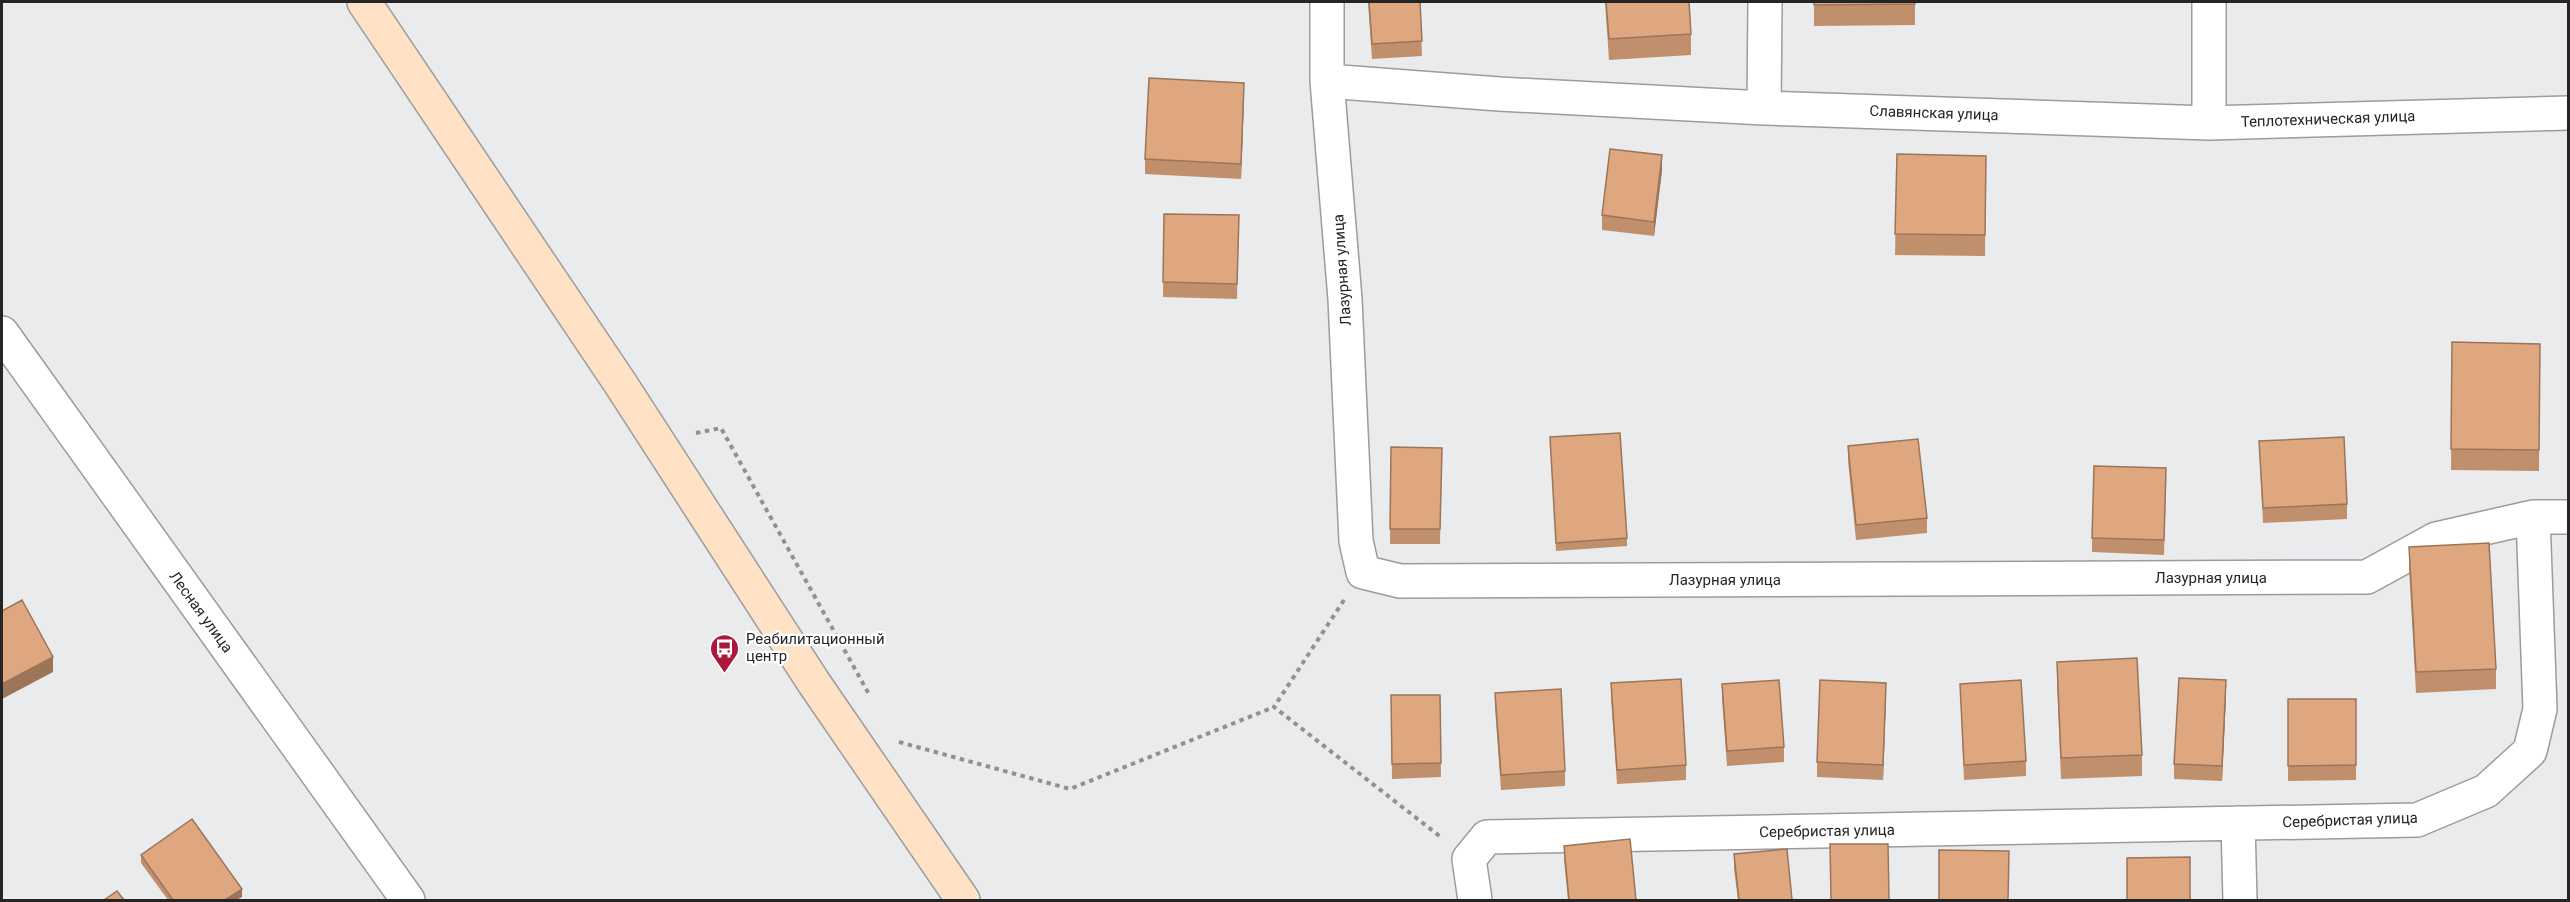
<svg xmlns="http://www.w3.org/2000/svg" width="2570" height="902" font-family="Roboto,sans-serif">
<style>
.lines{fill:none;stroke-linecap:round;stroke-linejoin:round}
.street-casing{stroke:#9b9c9e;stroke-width:36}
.secondary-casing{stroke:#9b9c9e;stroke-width:36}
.path{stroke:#909192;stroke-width:4;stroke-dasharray:4.5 4.5;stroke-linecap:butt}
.street{stroke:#fff;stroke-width:33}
.secondary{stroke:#ffe2c6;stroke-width:33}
.wall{fill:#c0906d}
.shaded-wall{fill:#9c7559}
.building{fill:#dfa77f;stroke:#9c7559;stroke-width:1.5}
.labels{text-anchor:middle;stroke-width:4.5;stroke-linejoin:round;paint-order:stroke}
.street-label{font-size:15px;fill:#252526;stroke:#fff}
.poi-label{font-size:15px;fill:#252526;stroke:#fff;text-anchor:start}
</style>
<rect width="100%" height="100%" fill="#e9ebec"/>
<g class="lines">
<defs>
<path id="street" d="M1327,2v79l172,13 265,14
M1765,2l-1,106 445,15
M2209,2v121l359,-10
M1327,81l18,218 11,242 7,31 37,9 967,-4 69,-38 97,-22h35
M2,333l406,567
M2238,823l2,77
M1475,900l-6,-41 18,-22 930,-17 69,-29 44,-40 10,-42 -7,-192"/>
<path id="secondary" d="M364,2l256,381 194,300 149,217"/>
</defs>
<!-- street casing -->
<use href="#street" class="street-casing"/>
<!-- secondary casing -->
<use href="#secondary" class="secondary-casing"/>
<!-- path -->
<path class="path" d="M696,433l25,-5 149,268
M1344,600l-70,107 168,131
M899,742l171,47 204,-82"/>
<!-- street -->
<use href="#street" class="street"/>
<!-- secondary -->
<use href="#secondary" class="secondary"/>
</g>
<!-- wall -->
<path class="wall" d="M1368,2h52l2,54 -50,3z
M1605,2h84l2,32v21l-82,5z
M1814,2h101v23l-101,1z
M2092,2h42v1z
M1244,97l-3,82 -96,-5v-15z
M1897,154l89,2 -1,100 -90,-1z
M1662,170l-8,66 -52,-6v-15z
M1164,214l75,1 -2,84 -74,-2z
M2452,342l88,2 -1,127 -88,-1z
M1550,437l77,101v8l-71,5z
M2259,441l88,63v15l-84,4z
M1848,446l79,72v15l-71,7 -8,-79z
M1391,447l51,1 -2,96h-50z
M2166,483l-2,72 -72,-3v-14z
M2409,547l87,122v20l-80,4 -7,-125z
M2057,662l85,93v21l-81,3 -4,-96z
M1611,683l75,82v15l-69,4 -6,-86z
M1722,684l62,63v15l-57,4 -5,-67z
M1960,684l66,77v15l-62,4z
M1495,693l70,78v15l-64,4 -6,-82z
M1391,695h49l1,82 -49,2z
M2226,695l-4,86 -48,-2v-15z
M1886,698l-3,82 -66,-3v-15z
M2288,699h68v81l-68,1z
M1564,846l72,54h-68l-4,-40z
M1734,854l58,46h-54l-4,-31z
M141,855l101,42 -6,3h-68l-27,-37z"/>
<!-- shaded-wall -->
<path class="shaded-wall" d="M1244,83v14l-3,82v-15z
M1662,155v15l-8,66v-14z
M53,657v15l-51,27v-15z
M2226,680v15l-4,86v-15z
M1886,683v15l-3,82v-15z
M242,889v8l-6,3h-11z"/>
<!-- building -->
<path class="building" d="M1369,2h51l2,39 -50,3z
M1606,2h83l2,32 -82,5z
M1814,2h101v2l-101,1z
M1149,78l95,5 -3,81 -96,-5z
M1610,149l52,6 -8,67 -52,-7z
M1897,154l89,2 -1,79 -90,-1z
M1164,214l75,1 -2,69 -74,-2z
M2452,342l88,2 -1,106 -88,-1z
M1620,433l7,105 -71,5 -6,-106z
M2344,437l3,67 -84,4 -4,-67z
M1918,439l9,79 -71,7 -8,-79z
M1391,447l51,1 -2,81h-50z
M2094,466l72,2 -2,72 -72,-2z
M2489,543l7,126 -80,3 -7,-125z
M22,600l31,57 -51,27v-73z
M2137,658l5,97 -81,3 -4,-96z
M2179,678l47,2 -4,86 -48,-2z
M1681,679l5,86 -69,5 -6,-87z
M1779,680l5,67 -57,4 -5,-67z
M1820,680l66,3 -3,82 -66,-3z
M2021,680l5,81 -62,4 -4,-81z
M1561,689l4,82 -64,4 -6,-82z
M1391,695h49l1,68 -49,1z
M2288,699h68v66l-68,1z
M192,819l50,70 -17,11h-52l-32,-45z
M1630,839l6,61h-67l-5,-54z
M1830,844h58l1,56h-58z
M1787,849l5,51h-53l-5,-46z
M1939,850l70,1 -1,49h-69z
M2190,857v43h-63v-42z
M117,891l7,9h-20z"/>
<!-- icons -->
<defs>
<symbol id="bus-pin" viewBox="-11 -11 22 30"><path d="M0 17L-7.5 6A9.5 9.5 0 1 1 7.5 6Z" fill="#ac173d" stroke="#fff"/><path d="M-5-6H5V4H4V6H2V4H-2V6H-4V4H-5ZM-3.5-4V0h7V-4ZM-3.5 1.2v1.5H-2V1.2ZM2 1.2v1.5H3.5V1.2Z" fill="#fff"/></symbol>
</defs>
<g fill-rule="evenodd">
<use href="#bus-pin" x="708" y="632" width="33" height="45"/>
</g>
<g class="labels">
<!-- street labels -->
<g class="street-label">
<text transform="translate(1934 113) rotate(2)" y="5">Славянская улица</text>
<text transform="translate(2328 119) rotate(-2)" y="5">Теплотехническая улица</text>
<text transform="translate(1342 270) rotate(-94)" y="5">Лазурная улица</text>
<text x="2211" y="583">Лазурная улица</text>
<text x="1725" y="585">Лазурная улица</text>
<text transform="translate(201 612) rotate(54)" y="5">Лесная улица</text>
<text transform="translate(2350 820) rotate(-2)" y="5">Серебристая улица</text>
<text transform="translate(1827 831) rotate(-1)" y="5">Серебристая улица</text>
</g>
<!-- poi labels -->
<g class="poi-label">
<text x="746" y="644">Реабилитационный<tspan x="746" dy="17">центр</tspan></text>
</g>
</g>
<!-- border -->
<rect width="2570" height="902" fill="none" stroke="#252526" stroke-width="6"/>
</svg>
